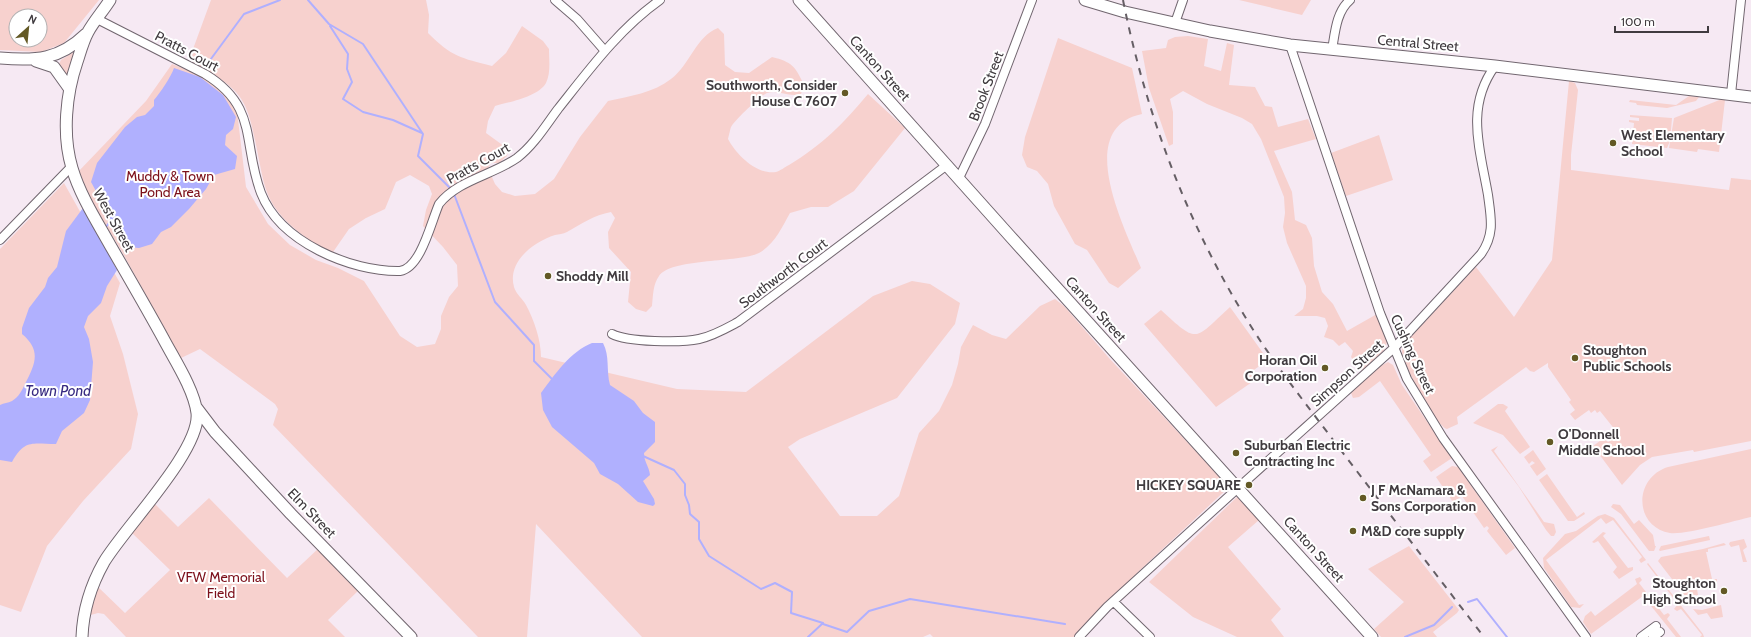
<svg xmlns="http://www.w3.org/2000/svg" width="1751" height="637" font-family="Cabin,sans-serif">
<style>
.green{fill:#f7d1ce;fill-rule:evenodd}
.water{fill:#b0b0fe}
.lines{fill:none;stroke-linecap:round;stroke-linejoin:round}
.stream{stroke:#b0b0fe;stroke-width:2}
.street-casing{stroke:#71666f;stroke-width:10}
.secondary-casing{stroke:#71666f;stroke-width:13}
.street{stroke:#fff;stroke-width:8}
.secondary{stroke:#fff;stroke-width:11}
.rail{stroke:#655e64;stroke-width:2;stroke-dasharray:7 7;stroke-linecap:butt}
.poi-dot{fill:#635925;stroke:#fff;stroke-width:1.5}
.labels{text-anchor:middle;stroke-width:4;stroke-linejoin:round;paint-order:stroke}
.street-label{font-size:14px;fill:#403b3f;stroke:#fff}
.poi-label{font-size:14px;font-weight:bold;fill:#403b3f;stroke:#fff;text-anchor:start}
.park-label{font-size:14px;fill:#7c101b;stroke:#fff}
.water-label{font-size:15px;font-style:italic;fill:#372a81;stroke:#fff}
</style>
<rect width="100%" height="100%" fill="#f6e9f3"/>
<!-- green -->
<path class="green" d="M0,0h99l-35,43 -23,9 -41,-2zM16,16h24v24h-24z
M211,0h215l3,15 -1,18c24,24 33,25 64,33l14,-13 16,-27 21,15 6,8c0,10 2,24 -3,34 -8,14 -37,19 -51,23l-7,15 -2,12 22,16 -1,7 -8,7h-8l-3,5 7,16 7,8 13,4 20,-2 19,-15 26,-42 28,-36c22,-5 45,-8 63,-22 19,-14 25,-43 47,-51l6,6 1,31 10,7 14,1 23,-16c20,5 23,9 32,28l-3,9c-12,4 -23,-5 -34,-1 -7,3 -32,27 -36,34 -1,3 -2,8 -3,12 8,15 28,36 48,33 4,-1 9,-5 13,-7 33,-20 55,-42 79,-71l37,34 -51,63 -26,16h-17l-21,6c-8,14 -15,31 -31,40 -21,10 -88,5 -100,23 -6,8 -6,20 -7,30l-6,6 -10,-3 -8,-7 3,-30 -22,-24 -1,-16 7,-14 -4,-6c-17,3 -30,12 -44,20 -4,2 -8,2 -12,3 -22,7 -48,27 -41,52 2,7 9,12 12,18 8,15 15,35 15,52l136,32 69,3 127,-96 39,-15 18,3 30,19 -5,21 -58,74 -97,41 -12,8 52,69h37l22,-20 20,-63 20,-22 13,-26 6,-21 3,-17 12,-22 19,10 14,4 34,-33 15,-7 9,7 45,52 120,129 -90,84 -65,66h-141l-3,-3 -7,3h-281l-106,-113 -9,113h-49l-205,-212 5,-16 -3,-5 -75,-55 -19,9 -60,-108 -32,-52 -12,-25 69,-72 26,-37 28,11 9,6 18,14 10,16 9,76 22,37 22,21 26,15 22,8 26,13 36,55 17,11 18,-3 6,-15v-13l8,-19 9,-11 -1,-21 -14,-18 -20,-21 3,-16 6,-16 -3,-8 -19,-11 -14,7 -11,27 -19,9 -17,11 -18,26c-21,-15 -47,-30 -60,-54 -7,-13 -9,-27 -12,-41 -12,-63 -13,-68 -70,-100z
M1239,0h72l-9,15z
M1188,36l20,3 -4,27 17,5 6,-28 7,2 -5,40 26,2 10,19 7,1 6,20 30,-8 8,20 -42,12 18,41 3,28 11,5 6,13 2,28 8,26 11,12 14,27 30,-17 10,28 -2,7 -23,22 -11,-14 2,-6 -8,-9 -6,4 -6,-6 -9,-3 4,-11 -3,-8 -8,-2h-23l9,-7 3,-11v-12l-19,-43 -4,-16 2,-14 -1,-16 -23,-58 -9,-15 -10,-6 -35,-14 -24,-13 -13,8 3,13v32l-4,2 -20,-58 -7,-37 24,-3 2,-8 7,-3z
M1058,38l74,30 10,46c-69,14 -17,115 -1,154l-23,20 -9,-5 -22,-33 -12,-6 -21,-38 -6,-22 -11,-13 -10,-4 -5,-12 3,-18z
M74,52l-6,22 -1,2 -8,-12 2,-4z
M1569,81l6,2 3,7 -7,65v15l158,20 2,-12 20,2v261l-57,11 -1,-2 -41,7 -12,8 -18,20 -29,-39 11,-8 4,4 2,-1 -2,-3 8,-7 -16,-20 -3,2 -2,-3 -4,3 -2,-3 -14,10 -5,-6 5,-4 -6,-8 2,-2 -23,-33v-4l-14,9 -4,-1 -4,-4 -69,50 1,7 -11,5c-12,-4 -43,-63 -45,-77 0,-4 1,-6 3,-9l71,-76 38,50 38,-57z
M1689,96l10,1 -3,4 -29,7 -30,-3 -1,-2 -7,-1 1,-2 46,5z
M1722,99l3,1 -6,52 -21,-3 -1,3 -28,-4 5,-30z
M1630,115l42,3 -2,23 -3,7 -35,-4 2,-21 -5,-1v-2l10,1v-3l-9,-1z
M1379,135l14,45 -47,16 -15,-43z
M64,183l56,100 -10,33 13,38 15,60 -7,35 -48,52 -36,45 -26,66 -21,-7v-356z
M1230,307l38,53 -17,12 4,8 -39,27 -72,-83 17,-14c38,35 33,30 69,-3z
M1388,362l5,3 9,20 50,73 -21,14 -8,-11 8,-6 -51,-74 -21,16 -6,1 -2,-5 24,-24z
M1498,404h5l5,3 -3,4 25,36 -10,7 -17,-19 -30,-12z
M1498,446l-4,5 50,71 10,2 2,8 -2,4h-3l-5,-6 -27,-43 -28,-37z
M1751,449v68c-18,4 -65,18 -81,16 -36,-6 -37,-55 -2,-66z
M1533,450l13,19 -9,7 -7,-10 5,-3 -3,-2 -3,3 -5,-7z
M1452,466l6,1 57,81 -9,7 -19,-24 2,-3 -2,-2 -3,2 -22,-32 -9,6 -17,-25z
M1547,474l30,43 7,-5 1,2 -11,7h-6l-29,-41z
M1237,497l22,23 -31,27 53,62 -10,11 13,17h-47l-44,-20 -44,-35z
M209,498l78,80 33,-31 40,42 -32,31 17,17h-219l-22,-23 -6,-1 -11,3 9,-31 29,28 45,-43 -41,-40 23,-29 26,26z
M1613,504l7,1 14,19 5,-4 14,15 2,11h1l-2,5h-5l-28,-37 -10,-7z
M1605,514l9,4 32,42 -5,3 -2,-3 3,-3 -29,-37 -7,4 -5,-6 -55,42 33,45 5,-1 -4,4 -9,-1 -27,-39 -1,-10 22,-24 11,-3 22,-15z
M1603,532l3,1 -3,3 25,32 5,-1v3l-14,9 -6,-7 4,-5 -19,-26 -4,2 -2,-1z
M1709,536l1,4 -50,11 -1,-1 2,-4z
M1744,539l3,8 -4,3 4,12h-4l-4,-17 -8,2 -2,-3 1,-2z
M1724,543l2,2 -18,4v3h-2l6,27h5v6l-20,4 1,6 -13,1 -27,-35 3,-4 42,-8z
M1409,546l50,64 -2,3 -24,19 4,5h-56l-7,-8 30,-27 -36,-33z
M1648,563l55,71 1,3h-4l2,-2 -21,-26 -4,2 -3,-2 4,-5 -31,-40z
M1640,577l2,3 -3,3 25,32 4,-2 2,2 -3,4 14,18h-5l-33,-41 -52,38 -8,-12 2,-6 6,-5 4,5 42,-32 -2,-5z
M1721,605l2,12 -12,2 -4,-6 -9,2 -5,-6 9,1z"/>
<!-- water -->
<path class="water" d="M174,68l26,9 23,18 13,22 -3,12 -7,6 -1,10 12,11 -2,13 -21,6 -8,14 -17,20 -18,18 -10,5 -9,12 -13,4 -11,-1 -3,-11c-16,-10 -24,-37 -34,-54l6,-19 28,-36 12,-10 8,-2 9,-9v-6c6,-7 17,-23 20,-32z
M83,208l17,23 3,12 14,27 -10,16 -6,17 -13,13 -4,11 5,12 4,23 -3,38 -6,13 -22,18 -6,13c-24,0 -31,-5 -44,18l-12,-2v-55c4,-2 8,-2 12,-4 7,-4 10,-11 13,-17 11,-21 16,-34 -3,-50v-6l7,-20 16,-21 3,-9 9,-11 9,-36z
M592,343h11c7,13 3,27 7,42l24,16 9,12 12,9v20l-11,11c0,9 5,13 6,22l-7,6 11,18 1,5 -2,2 -15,-4 -20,-18 -18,-10 -6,-11 -42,-36 -9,-17 -2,-17c13,-18 30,-42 51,-50z"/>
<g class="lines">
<!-- stream -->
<path class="stream" d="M308,0l21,24 34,20 60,90 -5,22 31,31
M330,26l18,28 -1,15 5,13 -9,17 20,13 30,8 29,13
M205,67l39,-53 36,-14
M454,194l41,108 39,43v16l19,19
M106,227l5,-7
M643,456l31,14 11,14v11l4,10 1,9 9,8v17l10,17 52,33 14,-6 17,9 -1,21 32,10 -15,14
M1468,602l9,-3 30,38
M823,624l24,8 22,-21 41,-12 155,25
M1405,637l29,-12 18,-18"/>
<defs>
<path id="street" d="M555,0l22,19 28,32
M97,19l108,55c54,33 37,69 56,119 19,49 90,79 139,78 21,-3 31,-49 39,-67 19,-24 54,-29 78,-46 17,-13 29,-33 41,-49 31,-39 61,-80 102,-109
M1175,23l8,-23
M1290,45l90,268 27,66 36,59 143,199
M1332,50c3,-17 4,-38 18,-50
M1731,94l10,-94
M959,178l26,-54 47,-124
M0,240l71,-73
M612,334c15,8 69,9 87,5 14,-3 26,-10 39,-17l209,-157
M1114,602l36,35
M1079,637l28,-30 131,-119 157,-141 86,-93c14,-20 10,-36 7,-59 -8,-46 -23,-88 7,-129
M1641,637l15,-11
M1653,637l7,-5"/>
<path id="secondary" d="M799,0l210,235 363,402
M1085,0l40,12 85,19 80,14 205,21 256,31
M0,58c36,3 59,2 86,-24
M36,61l18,6 15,21
M196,407l19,25 76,82 120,123
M82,637c1,-26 9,-52 22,-75 21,-35 97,-112 93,-149 -3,-24 -23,-54 -34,-75 -17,-31 -35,-62 -53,-93 -14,-25 -30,-50 -38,-77 -10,-33 -6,-74 5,-106 3,-9 6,-21 11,-30 6,-11 15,-21 22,-32"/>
</defs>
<!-- street casing -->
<use href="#street" class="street-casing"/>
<!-- secondary casing -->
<use href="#secondary" class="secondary-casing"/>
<!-- street -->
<use href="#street" class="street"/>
<!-- secondary -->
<use href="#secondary" class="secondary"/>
<!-- rail -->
<path class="rail" d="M1123,0c22,110 62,218 121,315 30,50 67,95 102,142 46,60 92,120 138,180"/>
</g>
<!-- markers -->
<g class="poi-dot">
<circle cx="845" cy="93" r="4"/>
<circle cx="1613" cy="143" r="4"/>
<circle cx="548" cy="276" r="4"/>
<circle cx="1575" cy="358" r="4"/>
<circle cx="1325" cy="368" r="4"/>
<circle cx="1550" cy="442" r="4"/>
<circle cx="1236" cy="453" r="4"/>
<circle cx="1249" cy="485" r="4"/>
<circle cx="1363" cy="498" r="4"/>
<circle cx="1353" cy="531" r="4"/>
<circle cx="1724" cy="591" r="4"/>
</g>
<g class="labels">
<!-- street labels -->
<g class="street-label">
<text transform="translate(1418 43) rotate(5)" y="5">Central Street</text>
<text transform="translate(187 51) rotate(28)" y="5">Pratts Court</text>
<text transform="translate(880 68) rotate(48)" y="5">Canton Street</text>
<text transform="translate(986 86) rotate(-69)" y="5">Brook Street</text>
<text transform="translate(478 163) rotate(-29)" y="5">Pratts Court</text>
<text transform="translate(114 220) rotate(61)" y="5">West Street</text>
<text transform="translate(783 273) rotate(-37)" y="5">Southworth Court</text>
<text transform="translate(1096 309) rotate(48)" y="5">Canton Street</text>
<text transform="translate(1413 354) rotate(65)" y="5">Cushing Street</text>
<text transform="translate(1347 373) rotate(-42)" y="5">Simpson Street</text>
<text transform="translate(312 513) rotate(46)" y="5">Elm Street</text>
<text transform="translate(1314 549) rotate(48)" y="5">Canton Street</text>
</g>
<!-- poi labels -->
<g class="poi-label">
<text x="837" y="90" text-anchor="end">Southworth, Consider<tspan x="837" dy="16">House C 7607</tspan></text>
<text x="1621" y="140">West Elementary<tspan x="1621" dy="16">School</tspan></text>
<text x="556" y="281">Shoddy Mill</text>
<text x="1583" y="355">Stoughton<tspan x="1583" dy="16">Public Schools</tspan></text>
<text x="1317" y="365" text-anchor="end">Horan Oil<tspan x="1317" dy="16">Corporation</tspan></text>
<text x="1558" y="439">O'Donnell<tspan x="1558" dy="16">Middle School</tspan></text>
<text x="1244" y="450">Suburban Electric<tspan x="1244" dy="16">Contracting Inc</tspan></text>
<text x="1241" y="490" text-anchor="end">HICKEY SQUARE</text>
<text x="1371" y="495">J F McNamara &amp;<tspan x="1371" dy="16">Sons Corporation</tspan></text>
<text x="1361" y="536">M&amp;D core supply</text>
<text x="1716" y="588" text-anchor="end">Stoughton<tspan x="1716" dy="16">High School</tspan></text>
</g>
<!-- park labels -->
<g class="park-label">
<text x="170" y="181">Muddy &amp; Town<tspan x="170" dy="16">Pond Area</tspan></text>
<text x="221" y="582">VFW Memorial<tspan x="221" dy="16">Field</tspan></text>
</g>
<!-- water labels -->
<g class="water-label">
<text x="58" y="396">Town Pond</text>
</g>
</g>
<!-- north arrow -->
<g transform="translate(28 28) rotate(27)"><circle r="19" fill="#ffffff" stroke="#b3b1b2"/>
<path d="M0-3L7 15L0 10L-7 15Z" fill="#635925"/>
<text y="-6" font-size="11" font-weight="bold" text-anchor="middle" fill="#403b3f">N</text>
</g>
<!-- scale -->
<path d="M1615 26v6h93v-6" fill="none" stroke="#403b3f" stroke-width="2"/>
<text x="1621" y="26" font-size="12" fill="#403b3f" stroke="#ffffff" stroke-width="3" paint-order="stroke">100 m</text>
</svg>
